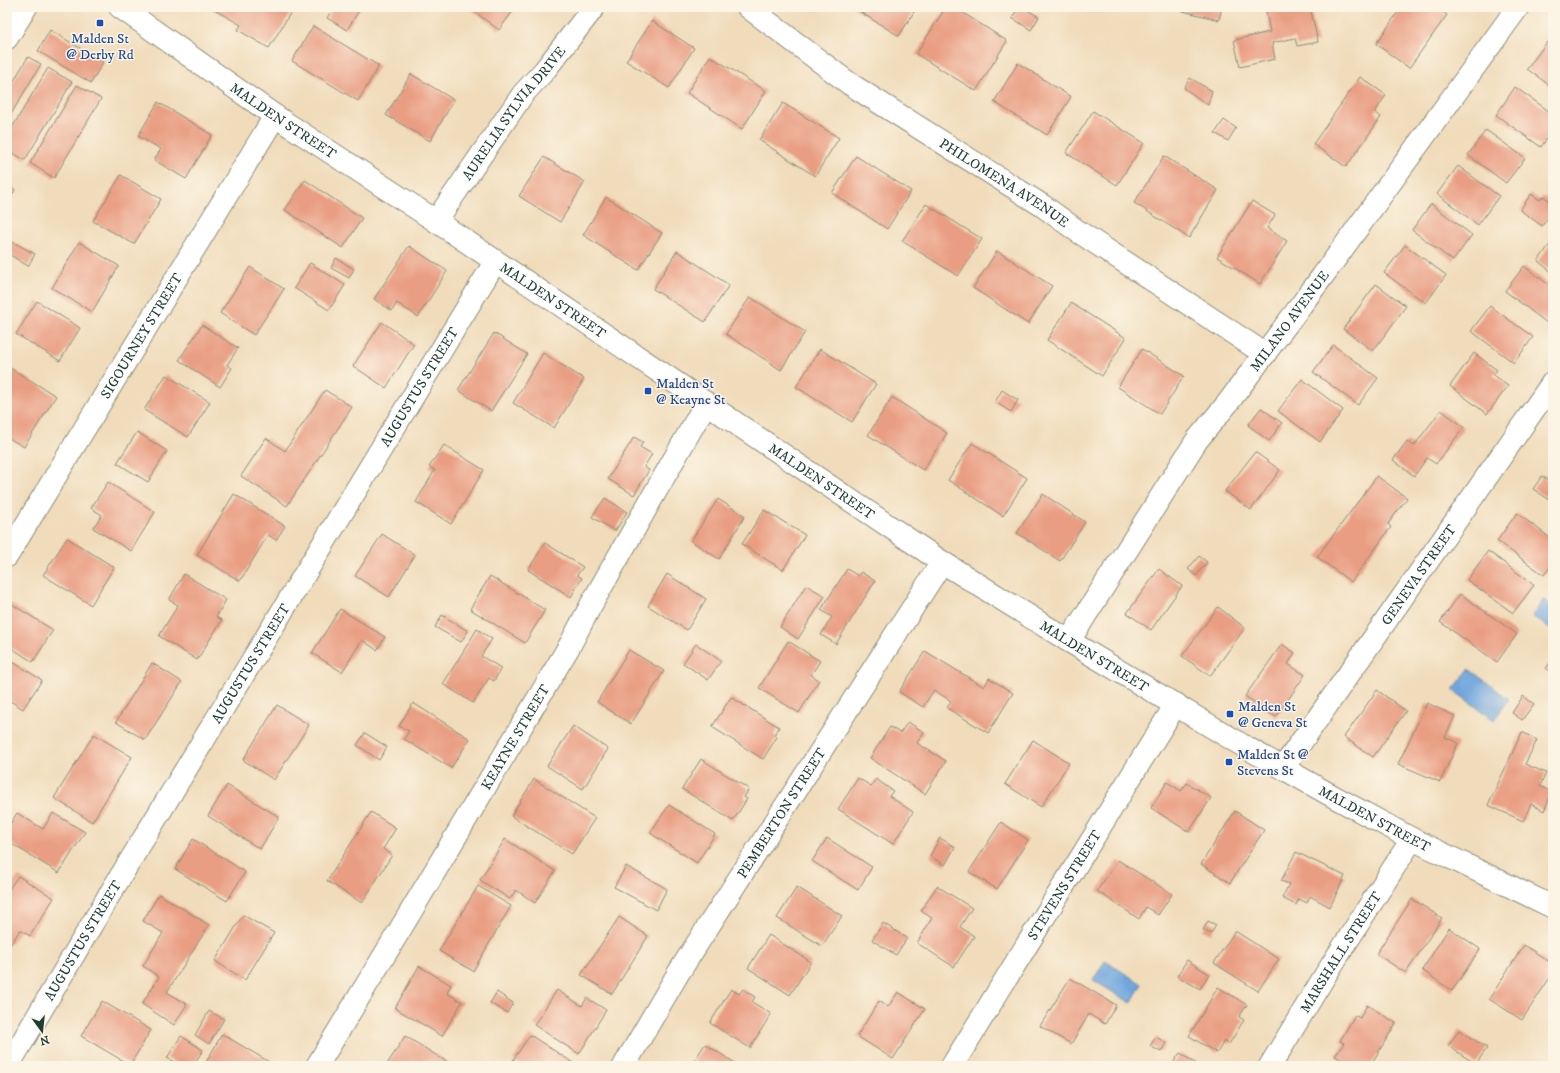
<svg xmlns="http://www.w3.org/2000/svg" width="1560" height="1073" font-family="'IM FELL DW Pica',serif">
<style>
.water{fill:#6fa6dd;stroke:#477288}
.building{fill:#e99e83}
.lines{fill:none;stroke-linecap:round;stroke-linejoin:round}
.street-casing{stroke:#888c77;stroke-width:24}
.secondary-casing{stroke:#888c77;stroke-width:24}
.street{stroke:#fff;stroke-width:22}
.secondary{stroke:#fff;stroke-width:22}
.transit-dot{fill:#1a4fb4;stroke:#fcf5e5;stroke-width:1.5}
.labels{text-anchor:middle;stroke-width:3;stroke-linejoin:round;paint-order:stroke}
.transit-label{font-size:14px;fill:#164399;stroke:#fcf5e5;text-anchor:start}
.street-label{font-size:14px;fill:#1f3d34;stroke:#fcf5e5}
</style>
<rect width="100%" height="100%" fill="#fcf5e5"/>
<filter id="ink" filterUnits="userSpaceOnUse"><feTurbulence type="fractalNoise" baseFrequency=".025" numOctaves="2"/><feDisplacementMap in="SourceGraphic" scale="8" xChannelSelector="R" yChannelSelector="G"/><feConvolveMatrix kernelMatrix="1 2 1 2 8 2 1 2 1" color-interpolation-filters="sRGB"/></filter>
<filter id="wash" filterUnits="userSpaceOnUse"><feTurbulence type="fractalNoise" baseFrequency=".012" numOctaves="4" result="noise"/><feDisplacementMap in="SourceGraphic" scale="16" xChannelSelector="R" yChannelSelector="G"/><feGaussianBlur stdDeviation="0.9" result="paint"/><feColorMatrix in="noise" values="0 0 0 0 0 0 0 0 0 0 0 0 0 0 0 0 0 1.4 0 .05"/><feComposite in="paint" operator="in"/></filter>
<g filter="url(#wash)">
<rect width="100%" height="100%" fill="#f0dbba"/>
<!-- water -->
<path class="water" d="M1544,599l9,7v25l-21,-15z
M1469,669l40,30 -15,21 -41,-30z
M1105,961l37,23 -11,19 -38,-23z"/>
<g id="blocks">
<!-- building -->
<path class="building" d="M214,7h80l-25,41 -31,-18 3,-5 -28,-16z
M334,7h27l-14,23 -20,-12z
M468,7h48l-17,23z
M852,7h65l-18,29z
M946,7h8l53,34 -31,50 -60,-37z
M1019,7h4l16,10 -8,13 -19,-12z
M1167,7h55l-3,13z
M1284,7h26l8,35 -21,4 -2,-8 -23,5 3,16 -35,8 -6,-27 36,-8 -4,-21z
M1390,7h46l11,8 -38,53 -33,-24 22,-32z
M652,21l42,27 -25,40 -43,-27z
M313,26l66,40 -21,35 -66,-40z
M50,30l53,32 -12,21 -53,-32z
M1547,42l6,4v42l-26,-19z
M710,56l56,35 -24,38 -55,-36z
M28,57l13,7 -34,57v-29z
M1018,63l53,34 -24,38 -53,-33z
M48,68l24,14 -47,78 -18,-10v-14z
M411,74l43,26 -24,41 -44,-26z
M1360,77l26,18 -11,17 6,5 -35,50 -33,-23z
M1190,78l22,13 -4,14 -24,-17z
M77,85l24,14 -47,79 -24,-15z
M1515,87l38,27v16l-12,17 -45,-32z
M158,102l54,33 -26,44 -32,-19 7,-11 -23,-13z
M783,103l56,35 -24,38 -56,-36z
M1093,111l51,32 -27,42 -51,-32z
M1224,120l12,8 -8,13 -13,-8z
M1486,130l39,28 -19,25 -38,-28z
M856,156l55,35 -24,38 -55,-36z
M1164,156l54,34 -29,48 -55,-35z
M544,157l41,25 -25,40 -41,-26z
M1458,166l41,30 -21,29 -41,-31z
M121,175l40,24 -27,45 -41,-23z
M305,180l57,38 -19,30 -58,-38z
M7,185l8,5 -8,13z
M1531,194l9,6 3,-4 10,7v8l-11,15 -22,-16z
M606,197l56,36 -24,37 -55,-35z
M1252,201l23,14 -8,13 20,13 -27,43 -43,-27z
M926,204l56,35 -24,37 -56,-35z
M1431,204l41,31 -19,26 -41,-31z
M1553,240v33l-15,-12z
M13,242l22,12 -7,12 -21,-13z
M79,242l40,24 -27,46 -40,-24z
M1405,245l41,30 -20,28 -42,-30z
M409,246l38,25 -29,46 -21,-14 -5,8 -18,-12z
M677,251l52,34 -24,37 -52,-33z
M997,251l55,35 -24,38 -55,-36z
M336,258l18,11 -5,9 -18,-10z
M310,263l35,22 -16,25 -35,-22z
M1524,266l29,22v27l-6,8 -42,-32z
M250,267l34,22 -30,46 -34,-22z
M1376,284l30,22 -33,45 -30,-22z
M750,297l55,35 -24,38 -55,-36z
M37,301l43,27 -20,33 -44,-27z
M1071,303l55,35 -24,38 -55,-36z
M1490,306l43,31 -19,26 -43,-32z
M382,322l32,22 -28,44 -33,-22z
M202,325l36,23 -11,17 5,3 -12,19 -41,-27z
M494,333l33,21 -36,57 -33,-21z
M1333,345l45,33 -20,27 -45,-33z
M820,349l56,35 -24,38 -56,-35z
M1142,349l42,27 -24,38 -42,-27z
M543,353l41,26 -30,49 -41,-25z
M1474,353l23,17 -4,5 15,11 -21,28 -37,-28z
M7,366l49,30 -32,51 -17,-10z
M166,375l44,27 -22,35 -44,-27z
M1302,379l41,31 -23,32 -42,-31z
M325,390l27,17 -65,99 -46,-30 25,-38 19,13z
M1002,390l16,10 -7,12 -16,-10z
M892,397l55,36 -24,37 -55,-35z
M1261,408l21,15 -13,18 -21,-16z
M1441,410l23,17 -28,37 -9,-6 -13,18 -21,-16 14,-19 7,5z
M137,432l30,19 -19,31 -31,-19z
M634,437l9,5 -3,5 12,7 -8,13 5,3 -15,25 -26,-16z
M972,443l55,35 -24,38 -55,-36z
M444,445l40,25 -33,54 -35,-22 19,-32 -6,-3z
M1255,452l25,18 -29,40 -26,-19z
M1377,476l30,22 -19,26 3,3 -40,55 -34,-25z
M1542,476l11,7v19l-20,-13z
M108,482l47,30 -24,39 -38,-23 9,-13 -11,-7z
M234,494l51,32 -9,14 -8,-5 -28,46 -43,-26z
M1043,494l42,28 -25,39 -43,-28z
M605,498l22,14 -12,19 -23,-14z
M718,499l27,17 -26,43 -28,-18z
M764,510l41,25 -22,35 -41,-26z
M1517,513l36,27v23l-9,12 -47,-34z
M382,534l33,21 -26,42 -34,-21z
M67,538l47,29 -23,38 -48,-30z
M545,543l38,24 -6,8 5,3 -11,19 -43,-27z
M1488,551l46,34 -21,28 -46,-33z
M1199,556l8,6 -11,14 -8,-7z
M847,569l11,7 3,-4 14,9 -39,63 -15,-9 11,-18 -11,-7z
M1159,569l23,17 -31,44 -24,-17z
M184,574l42,26 -10,17 6,3 -25,40 -38,-24 19,-31 -9,-5z
M667,574l39,25 -19,31 -39,-24z
M490,576l55,34 -20,33 -55,-34z
M806,585l19,11 -27,43 -18,-12z
M1460,594l57,40 -20,28 -57,-40z
M10,603l43,27 -20,32 -26,-17v-37z
M1218,607l27,21 -35,48 -28,-20z
M340,609l45,28 -8,13 -15,-10 -20,32 -30,-19z
M442,615l26,16 -7,11 -26,-15z
M477,629l15,10 -11,17 20,12 -7,13 -5,-3 -16,25 -30,-19z
M788,641l32,20 -9,14 8,5 -20,33 -40,-25z
M696,644l25,17 -13,19 -25,-17z
M1282,644l13,9 -7,11 17,11 -29,42 -31,-21z
M629,650l35,21 -33,53 -34,-22z
M925,651l59,36 5,-9 24,15 -25,40 -41,-25 4,-7 -17,-11 -11,17 -24,-15z
M1553,660v13l-7,-5z
M13,662l29,18 -19,29 -16,-10v-28z
M152,663l30,19 -37,58 -29,-18z
M1377,690l29,21 -33,46 -29,-20z
M1523,696l11,8 -12,16 -10,-7z
M731,697l48,30 -5,8 3,2 -14,22 -51,-32z
M413,703l57,36 -19,29 -47,-29 5,-8 -10,-5z
M1427,703l28,13 -10,21 13,6 -18,39 -42,-18z
M277,705l32,20 -35,55 -31,-20z
M908,722l16,10 -7,11 29,18 -21,33 -55,-36 20,-31 10,6z
M573,726l35,23 -25,40 -36,-23z
M1522,732l15,8 -12,24 21,9 -6,13 12,6 -8,19 -13,-7 -8,17 -35,-16z
M365,733l22,14 -8,13 -22,-15z
M94,734l38,23 -40,65 -38,-24z
M1033,740l36,23 -28,44 -36,-23z
M701,759l48,30 -5,8 3,2 -14,22 -51,-32z
M858,778l13,8 5,-7 17,12 -4,5 24,16 -20,32 -55,-35z
M534,779l61,39 -23,36 -61,-38z
M1167,782l14,9 6,-8 24,15 -22,34 -38,-24z
M227,785l52,32 -19,32 -52,-33z
M669,805l46,29 -18,29 -47,-30z
M1235,811l29,19 -34,53 -29,-19z
M371,812l25,16 -13,21 9,6 -30,48 -35,-22z
M17,813l26,16 10,-16 32,19 -26,41 -52,-32v-12z
M1001,822l27,18 -31,49 -28,-17z
M827,838l45,29 -14,23 -46,-29z
M940,838l15,9 -10,18 -15,-9z
M193,839l52,33 -18,29 -52,-32z
M505,839l50,32 -20,32 -19,-13 -6,9 -30,-19z
M1296,852l49,24 -15,31 -20,-11 -3,7 -8,-4 -3,6 -14,-7 7,-14 -8,-3z
M1118,860l54,34 -14,21 -12,-8 -7,12 -42,-28z
M626,866l41,23 -11,21 -42,-23z
M18,876l36,22 -24,38 -10,-6 -9,14 -4,-3v-49z
M478,886l33,20 -38,65 -34,-20z
M937,886l35,22 -12,19 14,9 -20,31 -37,-24 15,-25 -11,-7z
M797,887l45,29 -20,30 -45,-28z
M159,894l50,31 -42,67 20,12 -13,21 -32,-21 17,-27 -16,-11 20,-33 -20,-12z
M1412,899l30,19 -36,55 -30,-19z
M243,915l31,18 -29,47 -30,-19z
M619,917l29,19 -36,58 -31,-19z
M1208,921l8,4 -5,9 -8,-4z
M883,923l24,15 -11,17 -24,-15z
M1449,928l31,21 -28,42 -30,-21z
M1235,931l44,28 -21,32 -44,-28z
M769,935l42,27 -21,33 -42,-27z
M1524,945l29,19v9l-31,47 -33,-21z
M1187,960l22,14 -9,15 -23,-13z
M419,966l32,19 -4,8 15,9 -20,34 -47,-28z
M1070,978l46,27 -11,19 -16,-10 -18,30 -31,-18z
M1218,987l29,18 -8,12 5,3 -15,24 -5,-3 -7,12 -28,-17z
M731,989l8,5 4,-5 12,8 -3,5 19,12 -21,34 -40,-25z
M557,990l25,16 5,-8 19,12 -27,44 -45,-29z
M497,992l16,11 -6,10 -17,-10z
M898,992l27,17 -32,50 -36,-23 22,-35 9,6z
M102,1001l49,29 -21,35 -49,-29z
M1367,1005l29,18 -26,43h-18l-17,-10 9,-13 -4,-2 15,-26 5,3z
M209,1011l15,8 -15,25 -14,-9z
M1459,1030l28,18 -11,16 -28,-18z
M222,1034l54,32h-72z
M530,1035l45,29 -1,2h-51l-10,-6z
M181,1036l22,14 -10,16h-12l-14,-8z
M405,1036l49,30h-68z
M1156,1037l10,6 -5,9 -11,-6z
M705,1044l35,22h-49z
M1180,1053l20,13h-29z"/>
</g>
</g>
<g filter="url(#ink)">
<use href="#blocks" fill-opacity="0" stroke="#888c77" stroke-width="1"/>
<g class="lines">
<defs>
<g id="street">
<path id="s1" d="M748,7l102,77 193,122 33,24 189,124"/>
<path d="M7,38l19,-31"/>
<path id="s2" d="M436,221l87,-127 21,-23 50,-64"/>
<path id="s3" d="M7,556l268,-440"/>
<path id="s4" d="M1069,641l128,-201 30,-36 92,-123 199,-274"/>
<path id="s5" d="M1283,768l270,-386"/>
<path id="s6" d="M8,1066l100,-169 387,-635"/>
<path id="s7" d="M317,1066l81,-133 172,-288 21,-40 115,-202"/>
<path id="s8" d="M624,1066l55,-94 263,-410"/>
<path id="s9" d="M952,1066l224,-362"/>
<path id="s10" d="M1270,1066l56,-92 86,-135"/>
</g>
<g id="secondary">
<path id="s11" d="M120,7l155,109 161,105 506,341 127,79 173,104 85,48 85,46 141,68"/>
</g>
</defs>
<!-- street casing -->
<use href="#street" class="street-casing"/>
<!-- secondary casing -->
<use href="#secondary" class="secondary-casing"/>
<!-- street -->
<use href="#street" class="street"/>
<!-- secondary -->
<use href="#secondary" class="secondary"/>
</g>
</g>
<!-- markers -->
<g class="transit-dot">
<rect x="96" y="19" width="8" height="8" rx="2"/>
<rect x="644" y="387" width="8" height="8" rx="2"/>
<rect x="1226" y="710" width="8" height="8" rx="2"/>
<rect x="1225" y="758" width="8" height="8" rx="2"/>
</g>
<g class="labels">
<!-- transit labels -->
<g class="transit-label">
<text x="100" y="43" text-anchor="middle">Malden St<tspan x="100" dy="16">@ Derby Rd</tspan></text>
<text x="656" y="388">Malden St<tspan x="656" dy="16">@ Keayne St</tspan></text>
<text x="1238" y="711">Malden St<tspan x="1238" dy="16">@ Geneva St</tspan></text>
<text x="1237" y="759">Malden St @<tspan x="1237" dy="16">Stevens St</tspan></text>
</g>
<!-- street labels -->
<g class="street-label">
<text dy="5" stroke="none"><textPath href="#s2" startOffset="133">AURELIA SYLVIA DRIVE</textPath></text>
<text dy="5" stroke="none"><textPath href="#s11" startOffset="199">MALDEN STREET</textPath></text>
<text dy="5" stroke="none"><textPath href="#s1" startOffset="311">PHILOMENA AVENUE</textPath></text>
<text dy="5" stroke="none"><textPath href="#s11" startOffset="523">MALDEN STREET</textPath></text>
<text dy="5" stroke="none"><textPath href="#s4" startOffset="389">MILANO AVENUE</textPath></text>
<text dy="5" stroke="none"><textPath href="#s3" startOffset="258">SIGOURNEY STREET</textPath></text>
<text dy="5" stroke="none"><textPath href="#s6" startOffset="794">AUGUSTUS STREET</textPath></text>
<text dy="5" stroke="none"><textPath href="#s11" startOffset="847">MALDEN STREET</textPath></text>
<text dy="5" stroke="none"><textPath href="#s5" startOffset="236">GENEVA STREET</textPath></text>
<text dy="5" stroke="none"><textPath href="#s11" startOffset="1171">MALDEN STREET</textPath></text>
<text dy="5" stroke="none"><textPath href="#s6" startOffset="470">AUGUSTUS STREET</textPath></text>
<text dy="5" stroke="none"><textPath href="#s7" startOffset="384">KEAYNE STREET</textPath></text>
<text dy="5" stroke="none"><textPath href="#s8" startOffset="298">PEMBERTON STREET</textPath></text>
<text dy="5" stroke="none"><textPath href="#s11" startOffset="1495">MALDEN STREET</textPath></text>
<text dy="5" stroke="none"><textPath href="#s9" startOffset="213">STEVENS STREET</textPath></text>
<text dy="5" stroke="none"><textPath href="#s6" startOffset="146">AUGUSTUS STREET</textPath></text>
<text dy="5" stroke="none"><textPath href="#s10" startOffset="134">MARSHALL STREET</textPath></text>
</g>
</g>
<!-- margin -->
<rect width="1560" height="1073" fill="none" stroke="#fcf5e5" stroke-width="24"/>
<!-- north arrow -->
<g transform="translate(42 1031) rotate(165)" stroke="#fcf5e5" stroke-width="3" paint-order="stroke">
<path d="M0-3L7 15L0 10L-7 15Z" fill="#1f3d34"/>
<text y="-6" font-size="11" font-weight="bold" text-anchor="middle" fill="#1f3d34">N</text>
</g>
</svg>
